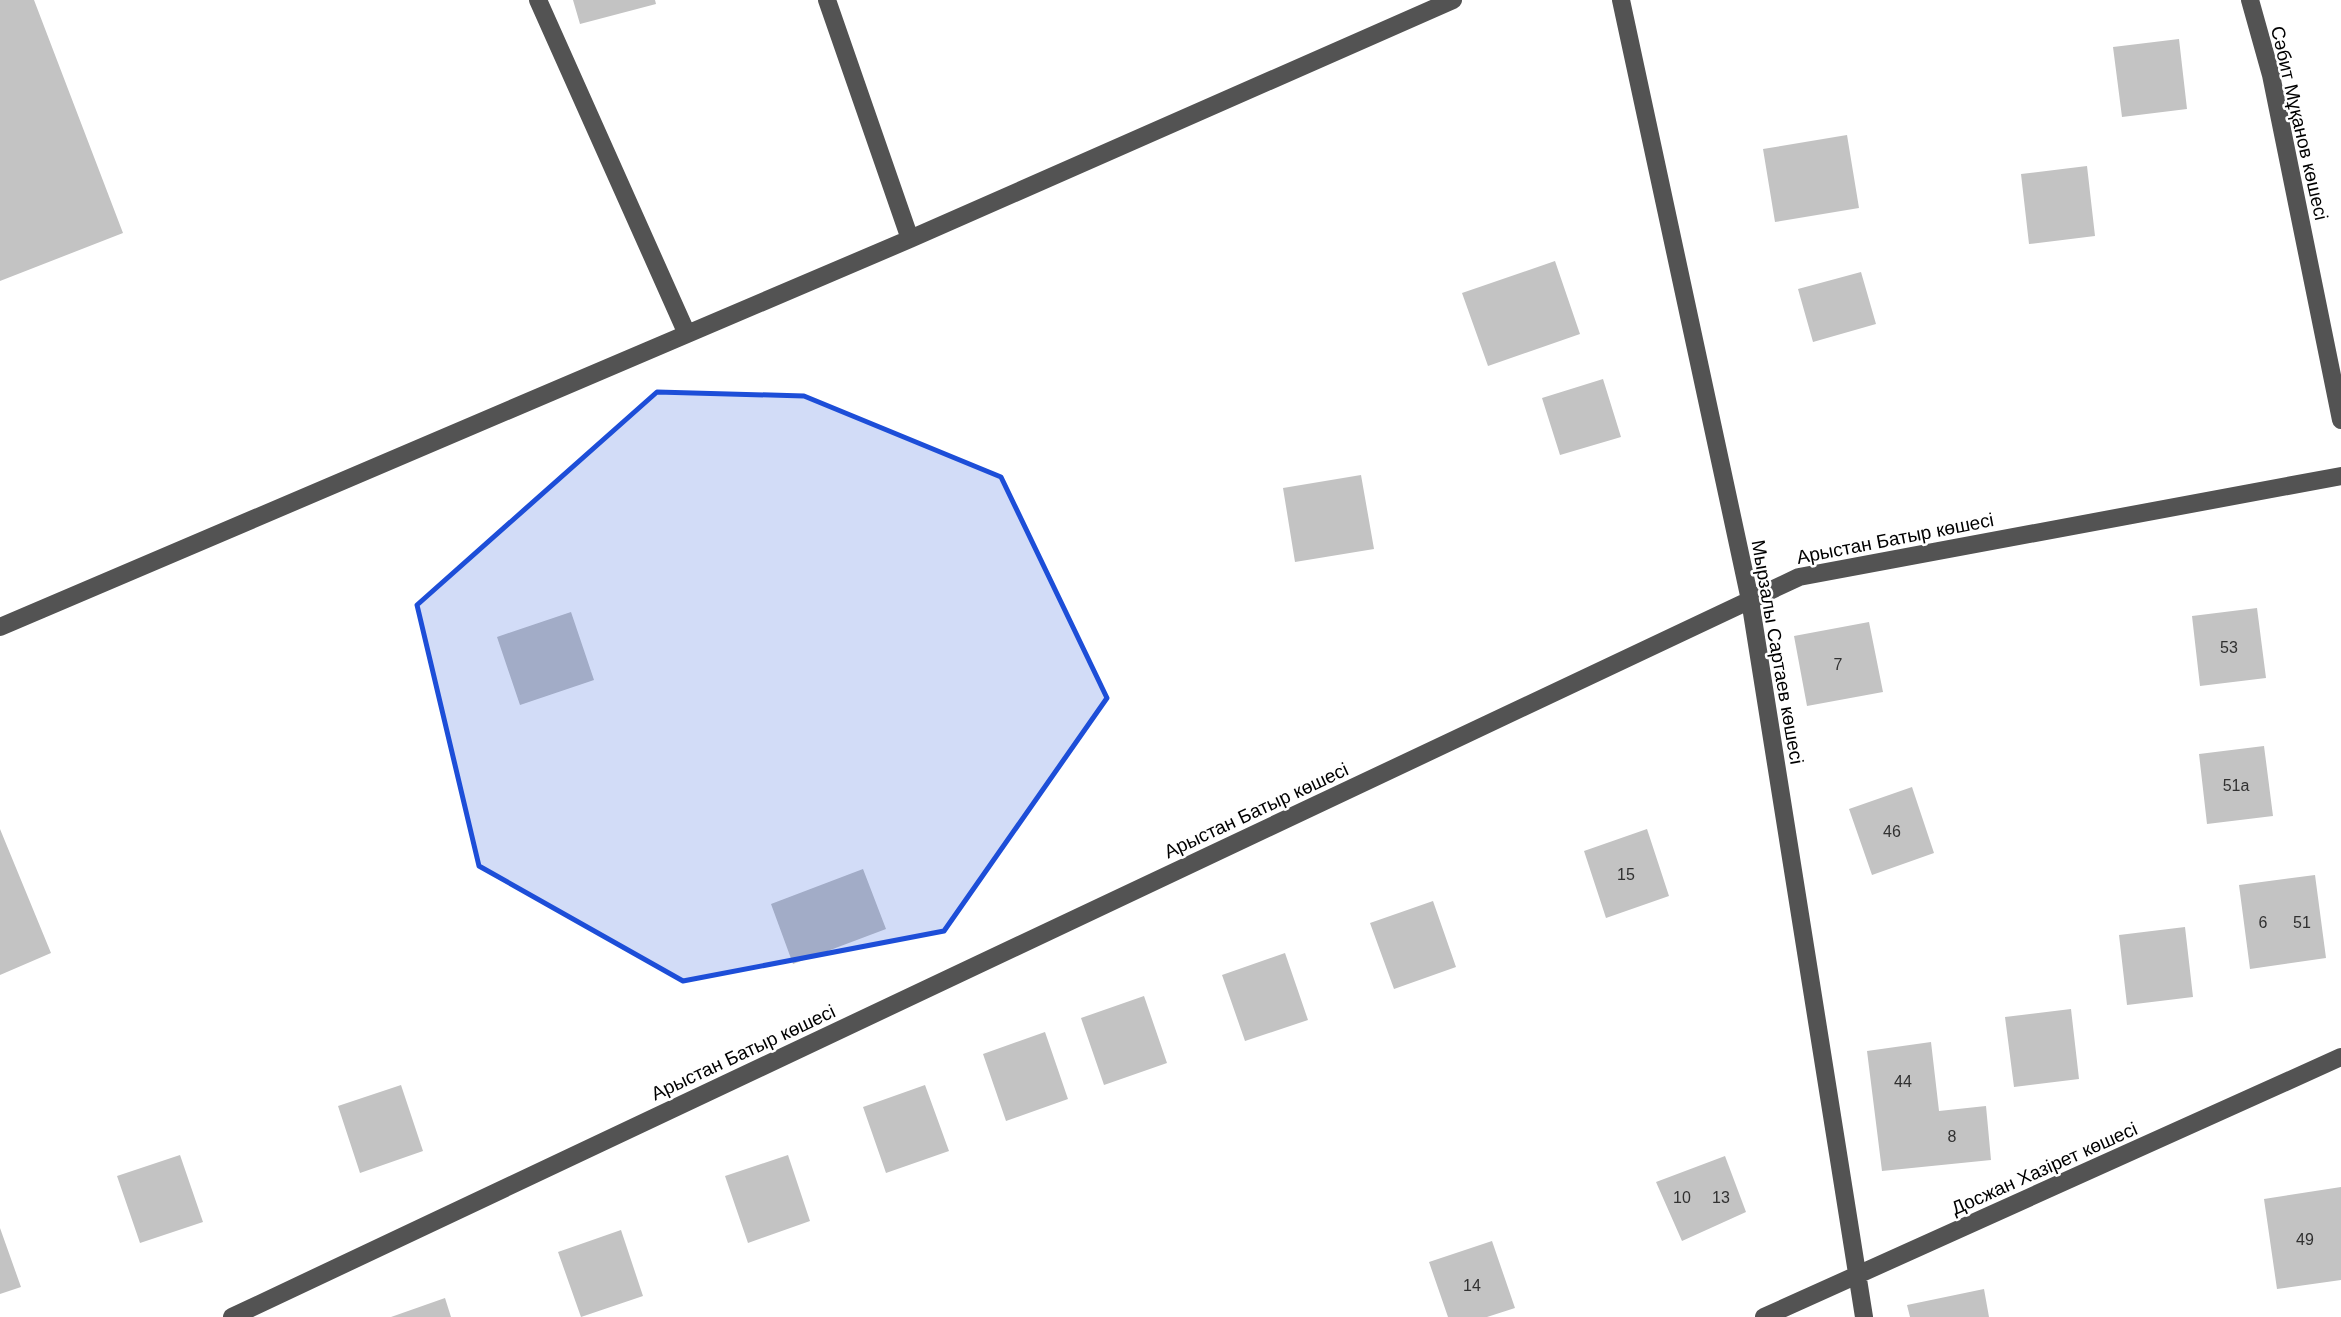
<svg xmlns="http://www.w3.org/2000/svg" width="2341" height="1317" font-family="Arial,sans-serif">
<style>
.building{fill:#c3c3c3}
.lines{fill:none;stroke-linecap:round;stroke-linejoin:round}
.minor{stroke:#535353;stroke-width:18}
.marked{fill:#1d4ed8;fill-opacity:0.2;stroke:#1d4ed8;stroke-width:5;stroke-linejoin:round}
.labels{text-anchor:middle;stroke-width:5;stroke-linejoin:round;paint-order:stroke}
.number-label{font-size:16px;fill:#313131}
.street-label{font-size:19px;fill:#000;stroke:#fff}
</style>
<rect width="100%" height="100%" fill="#fff"/>
<!-- building -->
<path class="building" d="M0,0h34l89,233 -123,48z
M573,0h82l1,4 -76,20z
M2179,39l8,70 -65,8 -9,-70z
M1847,135l12,73 -84,14 -12,-73z
M2087,166l8,70 -66,8 -8,-70z
M1555,261l25,73 -92,32 -26,-73z
M1861,272l15,52 -63,18 -15,-53z
M1603,379l18,58 -61,18 -18,-57z
M1361,475l13,74 -79,13 -12,-74z
M2257,608l9,70 -66,8 -8,-70z
M571,612l23,68 -74,25 -23,-68z
M1869,622l14,70 -76,14 -13,-70z
M2264,746l9,70 -66,8 -8,-70z
M1912,787l22,66 -62,22 -23,-66z
M0,829l51,124 -51,22z
M1647,829l22,67 -63,22 -22,-67z
M863,869l23,60 -93,35 -22,-60z
M2315,875l11,83 -76,11 -11,-84z
M1433,901l23,66 -62,22 -24,-66z
M2185,927l8,70 -66,8 -8,-70z
M1285,953l23,67 -63,21 -23,-66z
M1144,996l23,67 -63,22 -23,-67z
M2071,1009l8,70 -65,8 -9,-70z
M1045,1032l23,67 -62,22 -23,-67z
M1931,1042l8,69 47,-5 5,54 -109,11 -15,-120z
M401,1085l22,66 -63,22 -22,-67z
M925,1085l24,66 -63,22 -23,-66z
M180,1155l23,67 -63,21 -23,-67z
M788,1155l22,66 -62,22 -23,-67z
M1725,1156l21,56 -64,29 -26,-59z
M2341,1187v93l-64,9 -13,-90z
M0,1228l21,59 -21,7z
M621,1230l22,66 -62,21 -23,-65z
M1492,1241l23,67 -28,9h-39l-19,-55z
M1984,1289l5,28h-79l-3,-12z
M445,1298l6,19h-60z"/>
<g class="lines">
<!-- minor -->
<path class="minor" d="M538,0l149,334
M827,0l83,239
M1621,0l129,600 114,717
M2250,0l21,75 70,345
M0,627l910,-388 543,-239
M232,1317l1567,-740 542,-101
M1764,1317l577,-260"/>
</g>
<!-- marked area -->
<path class="marked" d="M657,392l147,4 197,81 106,221 -163,233 -261,50 -204,-115 -62,-261z"/>
<g class="labels">
<!-- number labels -->
<g class="number-label">
<text x="2229" y="653">53</text>
<text x="1838" y="670">7</text>
<text x="2236" y="791">51а</text>
<text x="1892" y="837">46</text>
<text x="1626" y="880">15</text>
<text x="2263" y="928">6</text>
<text x="2302" y="928">51</text>
<text x="1903" y="1087">44</text>
<text x="1952" y="1142">8</text>
<text x="1682" y="1203">10</text>
<text x="1721" y="1203">13</text>
<text x="2305" y="1245">49</text>
<text x="1472" y="1291">14</text>
</g>
<!-- street labels -->
<g class="street-label">
<text transform="translate(2300 123) rotate(77)" y="7">Сәбит Мұқанов көшесі</text>
<text transform="translate(1895 538) rotate(-11)" y="7">Арыстан Батыр көшесі</text>
<text transform="translate(1778 652) rotate(80)" y="7">Мырзалы Сартаев көшесі</text>
<text transform="translate(1256 810) rotate(-25)" y="7">Арыстан Батыр көшесі</text>
<text transform="translate(743 1052) rotate(-25)" y="7">Арыстан Батыр көшесі</text>
<text transform="translate(2044 1168) rotate(-24)" y="7">Досжан Хазірет көшесі</text>
</g>
</g>
</svg>
